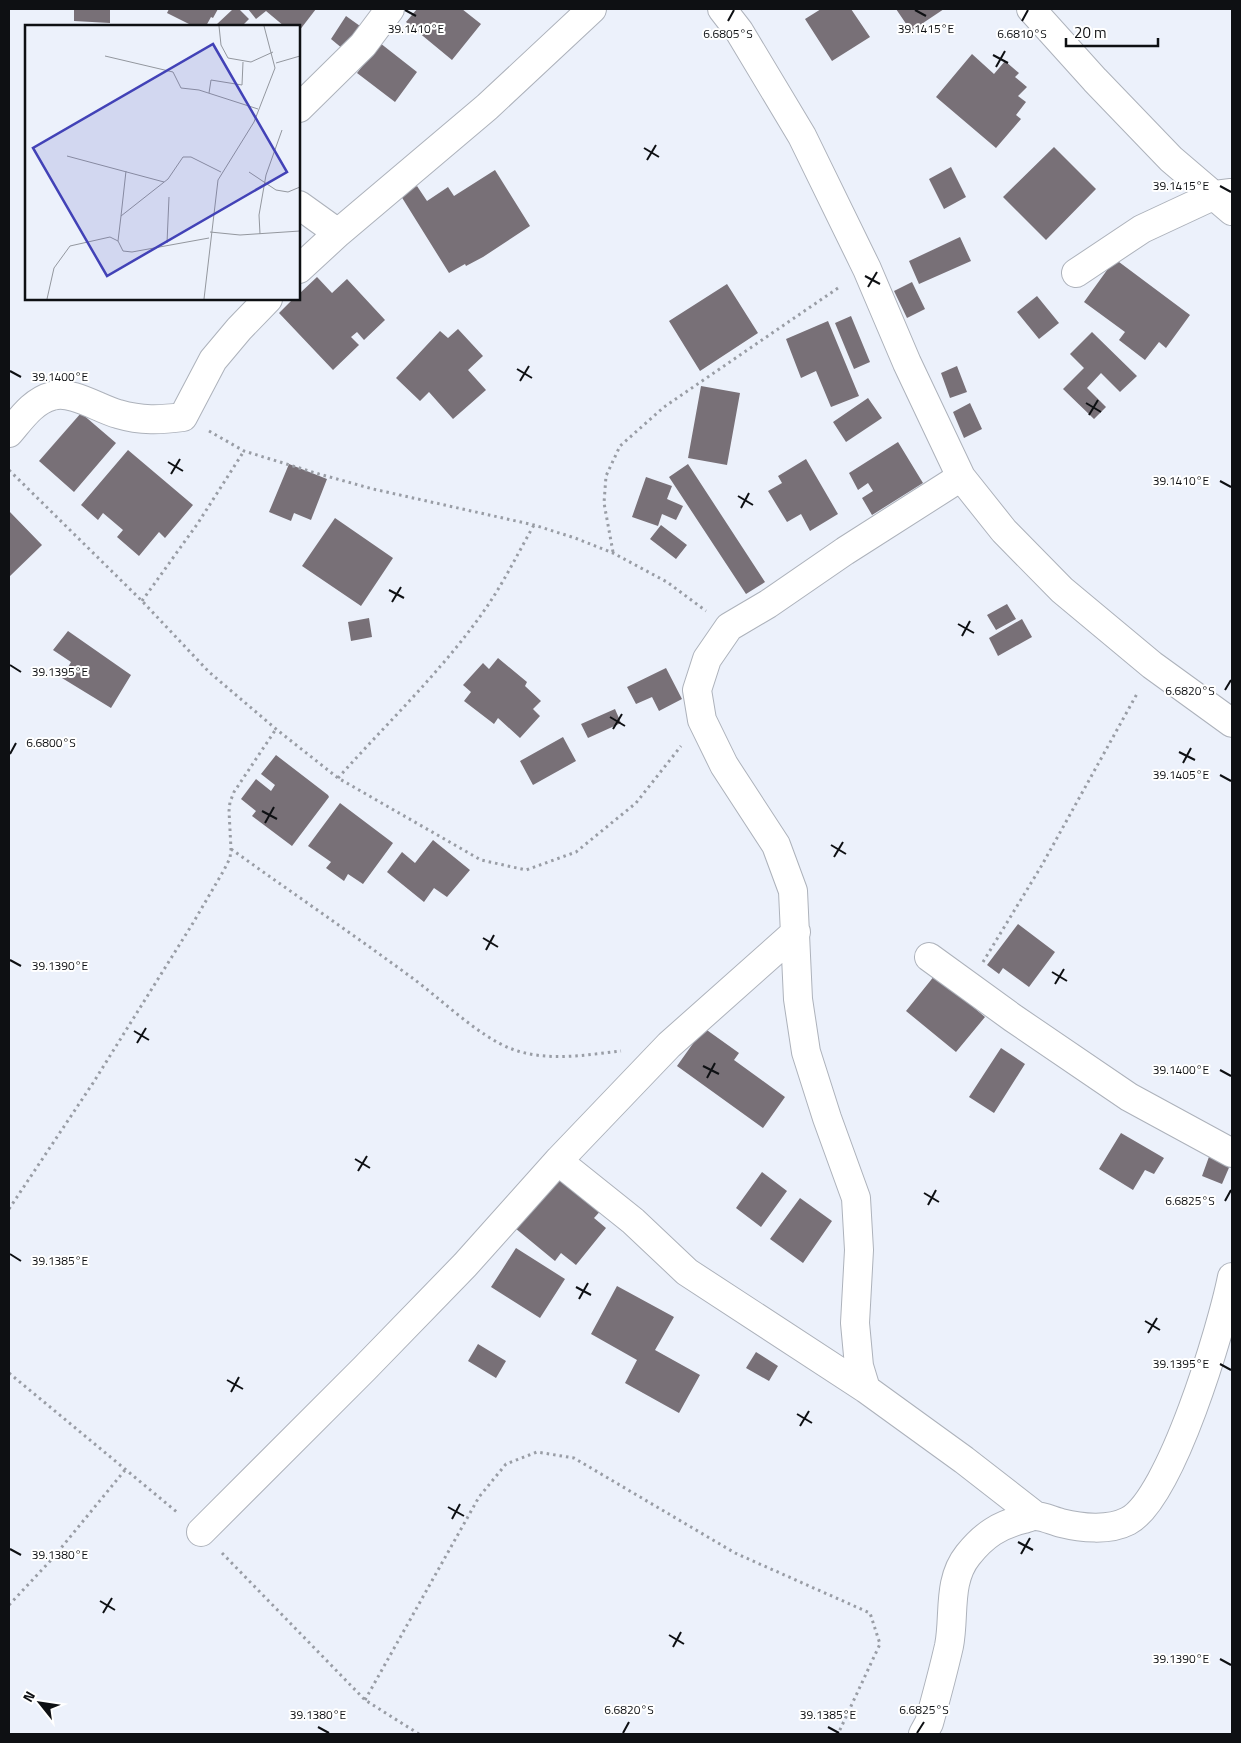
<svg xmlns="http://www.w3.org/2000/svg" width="1241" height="1743" font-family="'Titillium Web',sans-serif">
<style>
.building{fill:#787077}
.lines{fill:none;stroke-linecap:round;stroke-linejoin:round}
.minor-casing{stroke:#adb2bb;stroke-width:30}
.path{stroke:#999da5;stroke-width:3;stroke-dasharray:2.5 4;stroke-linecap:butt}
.minor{stroke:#fff;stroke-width:28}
.ticks{fill:none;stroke:#0e1013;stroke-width:2}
.inset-road{fill:none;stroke:#93979e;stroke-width:1}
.view{fill:#4242b7;fill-opacity:0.15;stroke:#4242b7;stroke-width:2.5}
.inset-edge{fill:none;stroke:#0e1013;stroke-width:2.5}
.ticks-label{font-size:12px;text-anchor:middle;fill:#0e1013;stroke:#fff;stroke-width:4;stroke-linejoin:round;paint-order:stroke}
</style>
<rect width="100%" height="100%" fill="#ecf1fb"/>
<!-- building -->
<path class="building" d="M74,9h36v14l-36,-2z
M169,9h49l-5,9 -2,-1 -5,9h-13l-26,-13z
M233,9h6l10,10 -7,7h-24l-2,-1z
M248,9h68l-17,22v-5h-15l-18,-15 -10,8z
M417,9h45l19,15 -29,36 -46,-38z
M821,9h30l19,28 -38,24 -27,-42z
M896,9h48l-33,22z
M346,16l14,10 -17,23 -12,-10z
M380,43l37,29 -22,30 -38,-29z
M972,54l22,20 11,-13 14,12 -4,4 12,10 -9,9 8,6 -10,13 5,4 -25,29 -60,-51z
M1054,147l42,42 -50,51 -43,-43z
M951,167l15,30 -22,12 -15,-30z
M495,170l35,56 -47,31 -17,9 -1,-2 -16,9 -48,-77 16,-10 10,15 21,-14 6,9z
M960,237l11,24 -52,23 -10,-23z
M1115,259l75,56 -24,33 -7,-6 -14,18 -26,-20 6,-8 -41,-30z
M317,277l15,16 15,-14 38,41 -21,20 -7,-8 -6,5 8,8 -26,25 -54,-57 14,-14h6v-5z
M912,282l13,27 -18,9 -13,-27z
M727,284l31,49 -58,38 -31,-50z
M1037,296l22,27 -20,16 -22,-27z
M851,316l19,46 -16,7 -19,-46z
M828,321l31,75 -28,11 -15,-36 -15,7 -15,-39z
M458,329l25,27 -15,14 18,20 -33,29 -24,-27 -9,9 -24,-23 44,-47 8,7z
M1092,332l45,44 -17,16 -19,-19 -14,15 19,19 -12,12 -31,-30 21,-21 -14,-14z
M957,366l10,26 -17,6 -9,-25z
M701,386l39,7 -13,72 -39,-7z
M868,398l14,20 -36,24 -13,-20z
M970,403l12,26 -18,9 -11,-26z
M81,413l35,30 -42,49 -35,-31z
M898,442l25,41 -51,32 -10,-17 11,-7 -5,-8 -10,7 -9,-17z
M128,450l65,55 -28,33 -6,-6 -20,24 -22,-19 6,-7 -20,-17 -5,7 -17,-15z
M806,459l32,55 -28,17 -9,-17 -14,8 -19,-31 14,-8 -4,-7z
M289,464l38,15 -16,41 -17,-7 -3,8 -22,-9z
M688,464l77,118 -19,12 -77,-117z
M646,477l26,9 -5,13 16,7 -7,14 -14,-6 -4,12 -26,-9z
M9,511l33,34 -33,32z
M335,518l58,40 -32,48 -59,-40z
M661,525l26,20 -11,14 -26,-20z
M1007,604l9,15 -20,11 -9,-15z
M369,618l3,19 -21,4 -3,-19z
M1022,619l10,18 -34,19 -9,-18z
M68,631l63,44 -20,33 -49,-30 9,-16 -18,-12z
M498,658l29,24 -2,4 16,15 -8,8 7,7 -20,22 -22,-20 -4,6 -30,-23 7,-9 -8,-7 20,-22 6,6z
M666,668l16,31 -23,12 -7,-14 -16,7 -9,-17z
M615,709l6,14 -33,15 -7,-14z
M563,737l13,24 -43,24 -13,-24z
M276,755l52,40 1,2 -37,49 -40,-30 4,-5 -15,-12 15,-20 15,12 4,-6 -14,-11z
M340,803l53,40 -30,41 -15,-10 -4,7 -18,-13 5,-6 -23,-16z
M433,840l37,30 -23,27 -13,-9 -10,14 -37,-30 15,-20 13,11z
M1018,924l37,28 -26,35 -26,-19 -4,6 -12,-9z
M935,975l50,42 -29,35 -50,-41z
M704,1028l35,25 -5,7 51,37 -22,31 -86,-62z
M1001,1048l24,16 -31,49 -25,-16z
M1121,1133l43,25 -10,16 -9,-4 -12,20 -34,-21z
M1210,1154l21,9 -9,21 -20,-8z
M562,1172l42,35 -10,11 12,10 -30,37 -15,-12 -6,8 -40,-33z
M762,1172l25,19 -26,36 -25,-19z
M800,1198l32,23 -29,42 -33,-24z
M516,1248l49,31 -25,39 -49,-31z
M617,1286l57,31 -19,33 45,25 -21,38 -54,-30 12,-23 -46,-26z
M478,1344l28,17 -10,17 -28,-17z
M756,1352l22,14 -9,15 -23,-13z"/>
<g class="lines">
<defs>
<path id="minor" d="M722,9l17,22 63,105 65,133 40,94 54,114 43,54 58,59 90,75 80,58
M1031,9l64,71 76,79 61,52
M299,108l64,-63 27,-36
M299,205l39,28
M299,269l39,-36 149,-126 105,-98
M1076,273l66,-44 73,-34 16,-2
M9,433c12,-14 24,-32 43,-37 20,-6 47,13 66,18 24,7 42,6 65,3l30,-57 26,-31 29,-30
M961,477l-116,74 -77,53 -39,23 -22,32 -10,31 5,30 22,45 52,80 17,46 5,108 8,53 21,66 29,80 3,52 -4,73 4,43 7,23 98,71 72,56
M929,957l84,61 116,79 103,56
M558,1161l75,60 54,51 179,117
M201,1532l163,-163 101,-104 93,-104 111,-116 127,-113
M923,1734l6,-11c7,-25 14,-51 20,-77 6,-30 -2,-65 19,-91 16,-20 31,-30 56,-36 3,-1 8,-3 11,-3 8,0 18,5 26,7 20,5 48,8 67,-2 43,-22 94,-194 104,-244"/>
</defs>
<!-- minor casing -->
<use href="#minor" class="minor-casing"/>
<!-- path -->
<path class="path" d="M209,431l35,20 75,23 54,15 161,36 41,13 38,15 54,29 39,29
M9,470l133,131 67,71 67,57 62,49 143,82 45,10 50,-18 60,-49 45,-57
M613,552l-9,-49 2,-27 14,-30 44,-39 177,-121
M142,601l56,-78 46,-72
M338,778c50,-56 105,-108 148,-170 18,-26 32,-55 48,-83
M231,849c60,43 120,84 180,128 29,21 68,60 101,72 34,13 74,6 109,2
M983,962l59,-97 96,-173
M9,1209l84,-126 100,-160 31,-53 6,-12 1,-9 -2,-38 1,-9 4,-10 42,-63
M9,1373l169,140
M222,1553l143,147 54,34
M9,1605l43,-46 73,-89
M365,1700l114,-203 27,-33 31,-12 37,6 161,95 135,60 10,31 -42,90"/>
<!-- minor -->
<use href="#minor" class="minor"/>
</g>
<!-- ticks -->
<path class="ticks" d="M405,10l11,6M915,10l11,6M728,21l6,-11M1022,21l6,-11M993,55l15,8M996,67l9,-16M644,148l15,9M647,160l9,-15M1220,186l11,6M865,276l15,8M868,287l9,-15M517,369l15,9M10,371l11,6M520,381l9,-15M1086,403l15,9M1089,415l9,-15M168,462l15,9M171,474l9,-15M1220,481l11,6M738,496l15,9M741,508l8,-15M389,590l15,8M392,602l9,-15M958,624l16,9M962,636l8,-15M10,665l11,7M1225,690l6,-10M610,717l15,9M613,729l9,-15M1179,752l16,8M10,754l6,-11M1183,763l8,-15M1220,775l11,6M262,811l15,8M265,823l9,-16M831,845l15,9M834,857l9,-15M483,938l15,9M486,950l8,-15M10,960l11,6M1052,972l15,9M1055,984l9,-15M134,1031l15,9M137,1043l9,-15M703,1066l16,8M1220,1070l11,6M707,1078l8,-15M355,1159l15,9M358,1171l9,-15M924,1193l15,9M1225,1201l6,-11M928,1205l8,-15M10,1254l11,7M576,1287l15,8M579,1299l9,-16M1145,1321l15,9M1148,1333l9,-15M1220,1364l11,6M227,1380l16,9M231,1392l8,-15M797,1414l15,9M800,1426l9,-15M448,1507l16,9M452,1519l8,-15M1018,1542l15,8M10,1549l11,6M1021,1554l9,-16M100,1601l15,9M103,1613l9,-15M669,1635l15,9M673,1647l8,-15M1220,1659l11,6M318,1727l11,6M828,1727l11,6M623,1733l6,-11M917,1733l7,-11"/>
<!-- overview -->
<g transform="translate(25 25)">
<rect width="275" height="275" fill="#ecf1fb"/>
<path class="inset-road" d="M194,1l2,19 7,13 23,4 22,-10M80,31l68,16 8,16 18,2 59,19M251,38l24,-7M184,68l2,-13 31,5 1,-23M42,131l97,26M224,147l27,18 12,2 12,-5M96,191l5,-45M185,207l30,3 60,-4M235,209l-1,-19 7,-40 16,-45M93,216l3,-25 47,-37 15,-22h8l30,15M142,218l2,-46M22,274l7,-31 16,-22 40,-9 8,4 5,10 9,1 77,-14M179,274l14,-119 36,-58 21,-54 -11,-42"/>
<path class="view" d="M188,19l74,128 -180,104 -74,-128z"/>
<rect width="275" height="275" class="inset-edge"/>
</g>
<g class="ticks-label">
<text x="416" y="33">39.1410°E</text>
<text x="926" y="33">39.1415°E</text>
<text x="728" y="38">6.6805°S</text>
<text x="1022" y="38">6.6810°S</text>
<text x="1181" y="190">39.1415°E</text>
<text x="60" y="381">39.1400°E</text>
<text x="1181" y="485">39.1410°E</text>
<text x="60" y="676">39.1395°E</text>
<text x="1190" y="695">6.6820°S</text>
<text x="51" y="747">6.6800°S</text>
<text x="1181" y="779">39.1405°E</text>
<text x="60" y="970">39.1390°E</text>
<text x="1181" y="1074">39.1400°E</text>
<text x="1190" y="1205">6.6825°S</text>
<text x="60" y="1265">39.1385°E</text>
<text x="1181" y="1368">39.1395°E</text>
<text x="60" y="1559">39.1380°E</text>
<text x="1181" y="1663">39.1390°E</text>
<text x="629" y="1714">6.6820°S</text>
<text x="924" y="1714">6.6825°S</text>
<text x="318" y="1719">39.1380°E</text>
<text x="828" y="1719">39.1385°E</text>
</g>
<!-- border -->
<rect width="1241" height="1743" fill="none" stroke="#0e1013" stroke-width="20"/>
<!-- north arrow -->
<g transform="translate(40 1703) rotate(300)" stroke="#ffffff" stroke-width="4" paint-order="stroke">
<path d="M0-4L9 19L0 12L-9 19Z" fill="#0e1013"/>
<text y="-8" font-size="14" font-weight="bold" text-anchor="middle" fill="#0e1013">N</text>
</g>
<!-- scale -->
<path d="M1066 38v8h92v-8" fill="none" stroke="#0e1013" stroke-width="2.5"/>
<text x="1074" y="38" font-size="15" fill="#0e1013" stroke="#ffffff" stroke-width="4" paint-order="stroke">20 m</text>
</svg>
